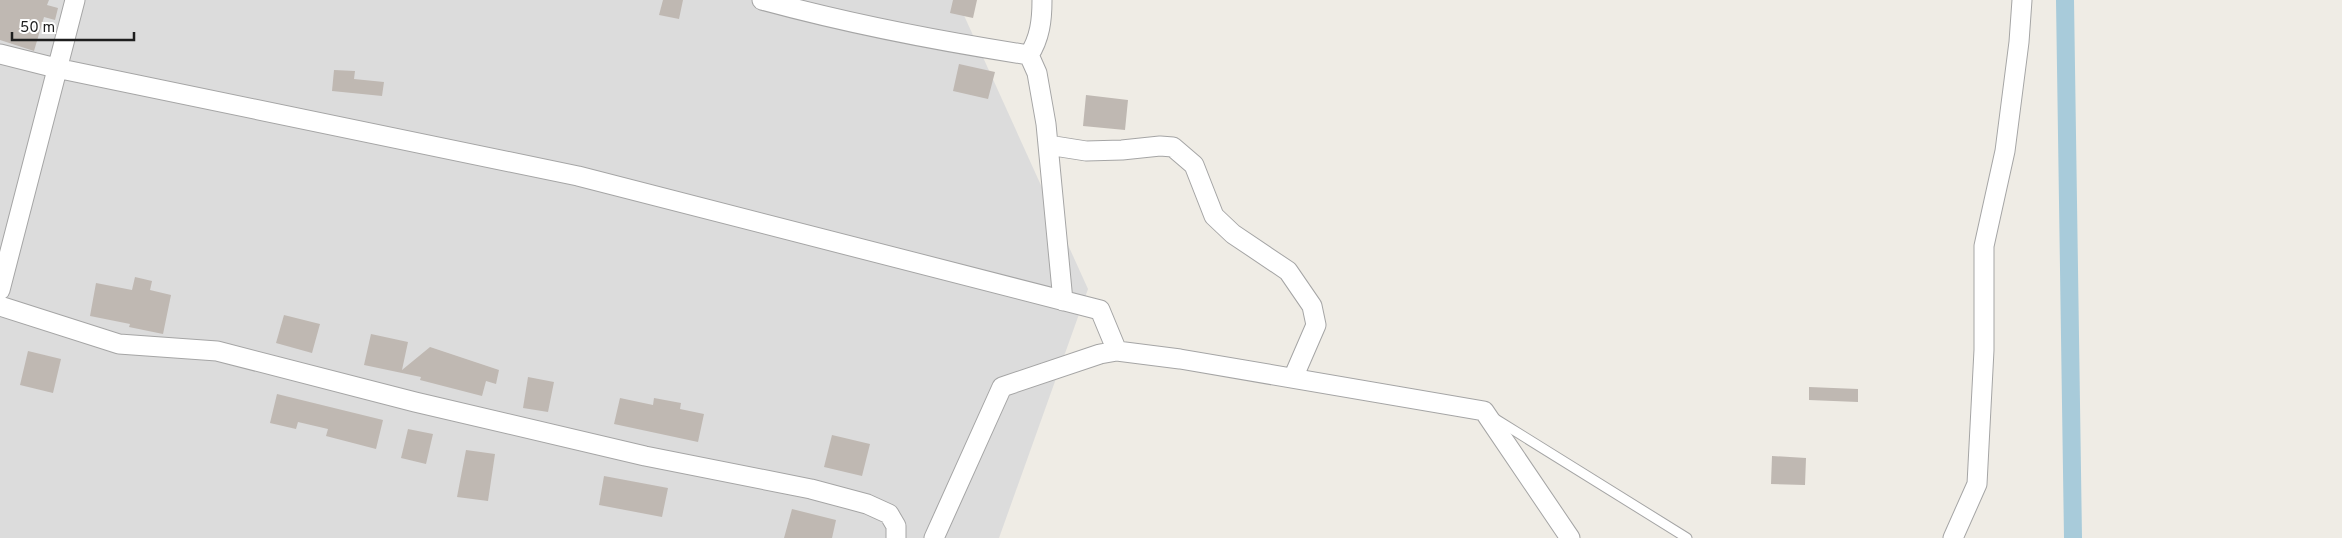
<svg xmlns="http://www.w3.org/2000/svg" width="2342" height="538" font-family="Overpass,sans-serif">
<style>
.residential{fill:#dcdcdc}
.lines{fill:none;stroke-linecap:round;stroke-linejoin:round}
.canal{stroke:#a8cbda;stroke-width:18}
.building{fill:#bfb8b2}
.service-casing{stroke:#a5a5a5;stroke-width:11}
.minor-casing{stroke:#a5a5a5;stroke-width:21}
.service{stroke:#fff;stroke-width:9}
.minor{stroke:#fff;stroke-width:19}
</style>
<rect width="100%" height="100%" fill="#efece5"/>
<!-- residential -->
<path class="residential" d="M0,0h957l131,289 -89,249h-999z"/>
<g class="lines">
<!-- canal -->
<path class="canal" d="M2065,0l8,538"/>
</g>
<!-- building -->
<path class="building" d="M0,0h49l-2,5 11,3 -3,12 -11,-3 -10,34 -34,-11z
M663,0h20l-4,19 -20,-4z
M953,0h24l-4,18 -23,-5z
M959,64l36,8 -7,27 -35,-8z
M334,70l21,1 -1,8 30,3 -2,14 -50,-5z
M1086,95l42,5 -3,30 -42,-4z
M135,277l17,4 -2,9 21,5 -8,39 -34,-7 1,-3 -40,-8 6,-33 36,7z
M284,315l36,9 -8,29 -36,-10z
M371,334l37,8 -6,28 28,-23 69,23 -3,14 -10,-3 -4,15 -62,-16 1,-3 -57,-12z
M28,351l33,8 -8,34 -33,-8z
M528,377l26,5 -6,30 -25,-4z
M1809,387l49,2v13l-49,-2z
M277,394l106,26 -7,29 -50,-13 2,-7 -30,-7 -2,7 -26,-6z
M620,398l33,7 1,-7 27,5 -1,6 24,5 -6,28 -84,-18z
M408,429l25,5 -7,30 -25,-6z
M832,435l38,9 -8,32 -38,-9z
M466,450l29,4 -7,47 -31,-4z
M1772,456l34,2 -1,27 -34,-1z
M604,476l64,12 -6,29 -63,-12z
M792,509l44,11 -4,18h-48z"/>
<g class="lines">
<defs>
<path id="service" d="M1494,418l193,120"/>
<path id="minor" d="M762,0c88,24 176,41 267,55
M1042,0c0,20 -2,38 -13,55l8,18 9,51 17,177
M0,54l56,14 522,108 522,134 17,41
M1048,145l38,6 36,-1 38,-4 13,1 21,18 20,51 19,18 55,37 24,35 4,19 -23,53
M0,290l75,-290
M0,306l119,38 98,7 198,51 230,54 166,33 56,15 22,10 7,12v12
M934,538l68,-151 98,-33 17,-3 63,8 304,52 86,127
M1953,538l24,-54 7,-134v-104l21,-95 14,-109 3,-42"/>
</defs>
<!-- service casing -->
<use href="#service" class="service-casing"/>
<!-- minor casing -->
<use href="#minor" class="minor-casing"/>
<!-- service -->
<use href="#service" class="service"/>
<!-- minor -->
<use href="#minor" class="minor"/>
</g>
<!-- scale -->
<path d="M12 32v8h122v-8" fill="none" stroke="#1e1e1e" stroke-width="2.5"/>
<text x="20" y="32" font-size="15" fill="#1e1e1e" stroke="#ffffff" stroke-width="4" paint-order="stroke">50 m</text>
</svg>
